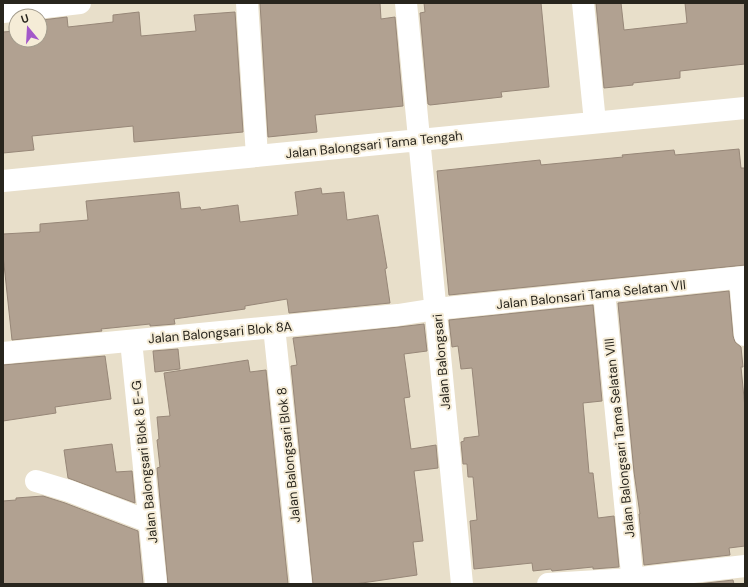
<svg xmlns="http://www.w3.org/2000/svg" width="748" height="587" font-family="'DM Sans',sans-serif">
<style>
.building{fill:#b1a191;stroke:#978778}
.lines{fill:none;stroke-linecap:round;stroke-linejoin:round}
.minor{stroke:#fff;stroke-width:22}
.labels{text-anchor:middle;stroke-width:4;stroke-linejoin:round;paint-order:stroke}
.street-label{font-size:13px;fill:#28251d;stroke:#f5ecd7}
</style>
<rect width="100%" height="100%" fill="#e8dfca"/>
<!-- building -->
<path class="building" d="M260,3h120l1,16 14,-2 8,89 -88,9 2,17 -49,5z
M424,3h117l8,84 -48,5 1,5 -72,8 -2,-1 -8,-91 5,-1z
M596,3h25l3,27 63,-7 -2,-20h60v61l-65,7v7l-47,5v2l-29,3z
M139,12l2,24 55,-5 -2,-16 41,-3 8,120 -109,10 -1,-16 -101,10 2,14 -31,3v-121l13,-1v9h24v-17h3l-1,-3 25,-3 1,10 45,-5v-7z
M739,149l2,19h4v97l-296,30 -12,-124 103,-11 1,5 82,-8 -1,-2 52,-5 1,5z
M321,188l1,6 22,-2 3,28 31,-5 9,53 -2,1 5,34 -101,10 -2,-14 -42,7v3l-71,10 1,5 -25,2v-2l-49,5 1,2 -90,9 -9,-85v-21l37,-2v-8l48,-4 -2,-19 93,-9 2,17 19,-2 1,3 37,-5 2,17 58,-7 -3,-23z
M729,291l4,45 2,6 6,5 2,20h-2l4,41v138l-16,2 1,7 -86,10 -5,-51h1l-6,-42 -16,-169z
M593,305l9,96 -19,2 6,70h4l5,45 16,-2 5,51 -26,2v-2l-41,4 -1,-2 -18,2 -1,-8 -58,6 -4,-48 7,-1 -4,-43h-5l-1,-13h-4l-2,-22 3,-1v-3l15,-2 -7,-68 -11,1 -3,-23 -6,1 -3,-27z
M424,324l3,27 -23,3 6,43 -6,1 7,51 25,-4 2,23 -24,3 9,70 -10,1 4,33 -62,9h-42l-22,-218 6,-1 -4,-27 106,-11z
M178,349l2,20 -25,3 -2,-21z
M105,356l6,43 -56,8 1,6 -53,8v-56z
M248,360l2,12 16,-2 22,214h-120l-11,-116 3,-1 -3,-27 2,-1 -2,-22 13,-1 -6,-43z
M112,444l4,28 16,-1 3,32 -67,-25 -4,-28z
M43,496l22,7 73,28 5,53h-140v-83l13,-1v-2z
M733,580l1,4h-36z"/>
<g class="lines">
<!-- minor -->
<path class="minor" d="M247,3l10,153
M406,3l56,581
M583,3l12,119
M3,12l77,-9
M3,181l742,-73
M740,278l5,57
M604,292l29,292
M274,327l27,257
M131,341l25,243
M3,353l395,-38 38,-6 309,-32
M36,481l33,10 81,31
M548,584l84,-5 113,-13"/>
</g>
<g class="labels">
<!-- street labels -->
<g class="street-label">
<text transform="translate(374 144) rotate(-6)" y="5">Jalan Balongsari Tama Tengah</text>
<text transform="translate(591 294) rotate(-6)" y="5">Jalan Balonsari Tama Selatan VII</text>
<text transform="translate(220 332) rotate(-5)" y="5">Jalan Balongsari Blok 8A</text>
<text transform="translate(441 362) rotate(-95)" y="5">Jalan Balongsari</text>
<text transform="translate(619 438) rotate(-96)" y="5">Jalan Balongsari Tama Selatan VIII</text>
<text transform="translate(288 455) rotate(-96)" y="5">Jalan Balongsari Blok 8</text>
<text transform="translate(144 462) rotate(-96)" y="5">Jalan Balongsari Blok 8 E-G</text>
</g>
</g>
<!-- border -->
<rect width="748" height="587" fill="none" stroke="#28251d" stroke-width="8"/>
<!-- north arrow -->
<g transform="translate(28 28) rotate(342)"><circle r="19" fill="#f5ecd7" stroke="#a39c8d"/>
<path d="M0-3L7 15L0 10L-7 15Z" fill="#a357c9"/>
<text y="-6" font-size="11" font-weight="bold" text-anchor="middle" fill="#28251d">U</text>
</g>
</svg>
